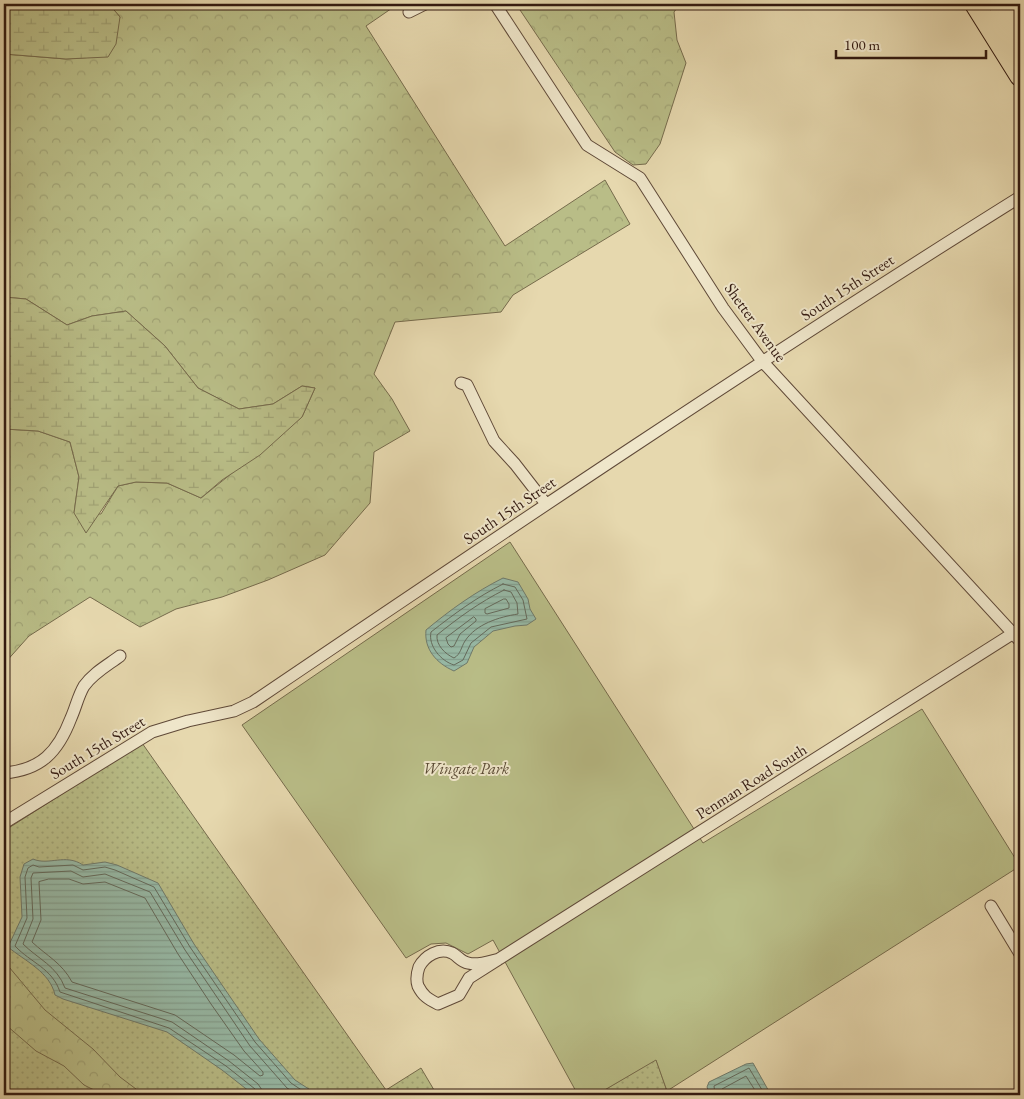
<svg xmlns="http://www.w3.org/2000/svg" width="1024" height="1099" font-family="'EB Garamond',serif">
<style>
.grass{fill:url(#grass-dots);stroke:#766b4c}
.forest{fill:url(#forest-crowns);stroke:#766b4c}
.wetland{fill:url(#wetland-marsh);stroke:#766b4c}
.park{fill:#b9bd87;stroke:#766b4c}
.water{fill:url(#water-rules);stroke:#6f7a6b}
.lines{fill:none;stroke-linecap:round;stroke-linejoin:round}
.shore{stroke:#646a5c;stroke-width:1}
.street-casing{stroke:#5f4938;stroke-width:13}
.highway-casing{stroke:#321910;stroke-width:22}
.street{stroke:#efe6ca;stroke-width:11}
.highway{stroke:#e6d8ae;stroke-width:20}
.labels{text-anchor:middle;stroke-width:4;stroke-linejoin:round;paint-order:stroke}
.street-label{font-size:16px;fill:#321910;stroke:#efe6ca}
.park-label{font-size:16px;font-style:italic;fill:#5a4a34;stroke:#efe6ca}
</style>
<defs>
<pattern id="grass-dots" width="8" height="8" patternUnits="userSpaceOnUse" patternTransform="scale(1.25)"><rect width="8" height="8" fill="#b9bd87"/><path d="M2 2h.1M6 6h.1" fill="none" stroke="#a0a274" stroke-width="1.8" stroke-linecap="round"/></pattern>
<pattern id="forest-crowns" width="20" height="18" patternUnits="userSpaceOnUse" patternTransform="scale(1.25)"><rect width="20" height="18" fill="#b9bd87"/><path d="M2 6a3 3 0 1 1 6 0M12 15a3 3 0 1 1 6 0" fill="none" stroke="#a0a274"/></pattern>
<pattern id="wetland-marsh" width="20" height="14" patternUnits="userSpaceOnUse" patternTransform="scale(1.25)"><rect width="20" height="14" fill="#b9bd87"/><path d="M1 5h8M5 5V1M11 12h8M15 12V8" fill="none" stroke="#a0a274"/></pattern>
<pattern id="water-rules" width="6" height="5" patternUnits="userSpaceOnUse" patternTransform="scale(1.25)"><rect width="6" height="5" fill="#97baa7"/><path d="M0 2.5h6" fill="none" stroke="#839f8f"/></pattern>
</defs>
<rect width="100%" height="100%" fill="#e6d8ae"/>
<filter id="stains"><feTurbulence type="fractalNoise" baseFrequency=".004" numOctaves="4"/><feColorMatrix values="0 0 0 0 .2 0 0 0 0 .09 0 0 0 0 .02 0 0 0 .5 -.17"/></filter>
<radialGradient id="worn" r=".72"><stop offset=".6" stop-color="#630" stop-opacity="0"/><stop offset="1" stop-color="#630" stop-opacity=".3"/></radialGradient>
<!-- grass -->
<path class="grass" d="M142,743l244,347 35,-22 16,27h-433v-264z
M656,1059l11,32 4,4h-75z"/>
<!-- forest -->
<path class="forest" d="M109,4h289l-32,22 139,220 100,-66 25,44 -117,71 -12,17 -106,10 -21,52 18,25 18,32 -36,21 -4,51 -45,52 -57,25 -46,17 -46,12 -36,18 -50,-30 -61,39 -25,28v-235l34,2 32,11 9,35 -5,36 27,1 17,-28 18,-4 31,1 34,15 101,-81 13,-29 -13,-2 -29,18 -34,5 -41,-21 -33,-42 -39,-35 -34,5 -25,9 -41,-26 -22,-2v-243l62,5 42,-3 12,-39z
M516,4h164l-6,8 3,28 9,23 -26,81 -14,20 -13,1 -18,-13z
M4,961l41,49 48,39 27,28 24,18h-40l-20,-10 -20,-19 -28,-15 -30,-26 -2,-4z"/>
<!-- wetland -->
<path class="wetland" d="M4,4h105l11,13 -4,27 -8,13 -42,2 -62,-5z
M4,297l22,2 41,26 25,-9 34,-5 39,35 33,42 41,21 34,-5 29,-18 13,2 -13,29 -42,38 -38,25 -21,18 -34,-15 -31,-1 -18,4 -32,47 -12,-20 5,-36 -9,-35 -32,-11 -34,-2z"/>
<!-- park -->
<path class="park" d="M510,542l193,301 219,-134 98,157 -353,225 -11,-31 -60,35h-18l-85,-155 -25,14 -22,-11 -15,1 -25,14 -164,-233z"/>
<!-- water -->
<path class="water" d="M503,578l15,4 10,17 2,10 6,10 -9,6 -12,1 -22,5 -19,16 -7,16 -13,8c-18,-8 -30,-22 -28,-41 24,-20 49,-38 77,-52z
M33,859c16,7 32,-6 50,6l22,-3 12,3 41,18 36,61 65,95 36,41 23,15h-64l-32,-25 -55,-38 -104,-33 -8,-4c-5,-23 -30,-34 -47,-48l14,-30 -2,-40 4,-13z
M753,1063l18,32h-61l-3,-8 2,-5 37,-18z"/>
<g class="lines">
<!-- shore -->
<path class="shore" d="M503,584l12,3 8,13 4,19 -36,8 -20,16 -8,17 -9,5c-13,-4 -26,-19 -23,-33 23,-18 46,-35 72,-48z
M504,590l7,2 6,11 1,11c-19,3 -42,10 -53,27 -4,6 -4,13 -11,17 -9,-4 -18,-13 -17,-23 21,-17 43,-33 67,-45z
M504,599h2l3,5v4l-22,6 -2,-1v-4z
M474,617l2,2v2l-16,13 -6,12 -3,1 -3,-3 -2,-6z
M49,879h20l14,5 22,-2 40,16 33,56 33,50 33,47 19,21v3l-3,1 -26,-21 -59,-40 -103,-33c-10,-19 -25,-26 -40,-40l9,-22 -2,-38z
M257,1095l-2,-6 -29,-23 -57,-38 -109,-36c-8,-24 -29,-29 -45,-46l12,-28 -2,-41 3,-9 5,-3 6,2 34,-2 10,5 22,-3 10,3 39,17 36,60 65,95 36,41 18,12
M263,1095l-1,-5 -4,-6 -29,-23 -57,-39 -107,-34c-8,-22 -27,-29 -42,-44l10,-25 -2,-41 2,-5 38,-2 12,6 22,-3 45,18 35,58 65,96 37,42 11,7
M715,1095l-1,-9 35,-18 16,27
M721,1095l1,-6 24,-13 12,19"/>
<defs>
<path id="street" d="M495,4l92,141 53,33 83,130 39,53 258,280
M409,12l16,-8
M461,383l6,2 27,56 21,23 31,40
M4,773c37,-3 54,-21 67,-55 5,-11 7,-22 13,-32 9,-13 24,-21 36,-30
M4,823l148,-91 36,-11 46,-10 19,-9c254,-172 508,-343 767,-505
M991,906l29,48
M499,959c-9,2 -21,7 -31,4 -7,-1 -10,-7 -16,-10 -13,-6 -27,3 -33,14 -2,6 -3,13 -1,19 5,10 10,13 20,18l21,-9 10,-17 551,-349"/>
<path id="highway" d="M975,4l45,72
M1009,4l11,17
M999,16c5,8 11,23 21,26"/>
</defs>
<!-- street casing -->
<use href="#street" class="street-casing"/>
<!-- highway casing -->
<use href="#highway" class="highway-casing"/>
<!-- street -->
<use href="#street" class="street"/>
<!-- highway -->
<use href="#highway" class="highway"/>
</g>
<g class="labels">
<!-- street labels -->
<g class="street-label">
<text transform="translate(847 287) rotate(-33)" y="6">South 15th Street</text>
<text transform="translate(756 322) rotate(54)" y="6">Shetter Avenue</text>
<text transform="translate(509 510) rotate(-34)" y="6">South 15th Street</text>
<text transform="translate(97 747) rotate(-31)" y="6">South 15th Street</text>
<text transform="translate(751 781) rotate(-32)" y="6">Penman Road South</text>
</g>
<!-- park labels -->
<g class="park-label">
<text x="466" y="774">Wingate Park</text>
</g>
</g>
<!-- margin -->
<rect width="1024" height="1099" fill="none" stroke="#e6d8ae" stroke-width="20"/>
<rect x="5" y="5" width="1014" height="1089" fill="none" stroke="#321910" stroke-width="2.5"/>
<rect x="10" y="10" width="1004" height="1079" fill="none" stroke="#321910"/>
<!-- scale -->
<path d="M836 50v8h150v-8" fill="none" stroke="#321910" stroke-width="2.5"/>
<text x="844" y="50" font-size="15" fill="#321910" stroke="#efe6ca" stroke-width="4" paint-order="stroke">100 m</text>
<rect width="100%" height="100%" filter="url(#stains)"/>
<rect width="100%" height="100%" fill="url(#worn)"/>
</svg>
